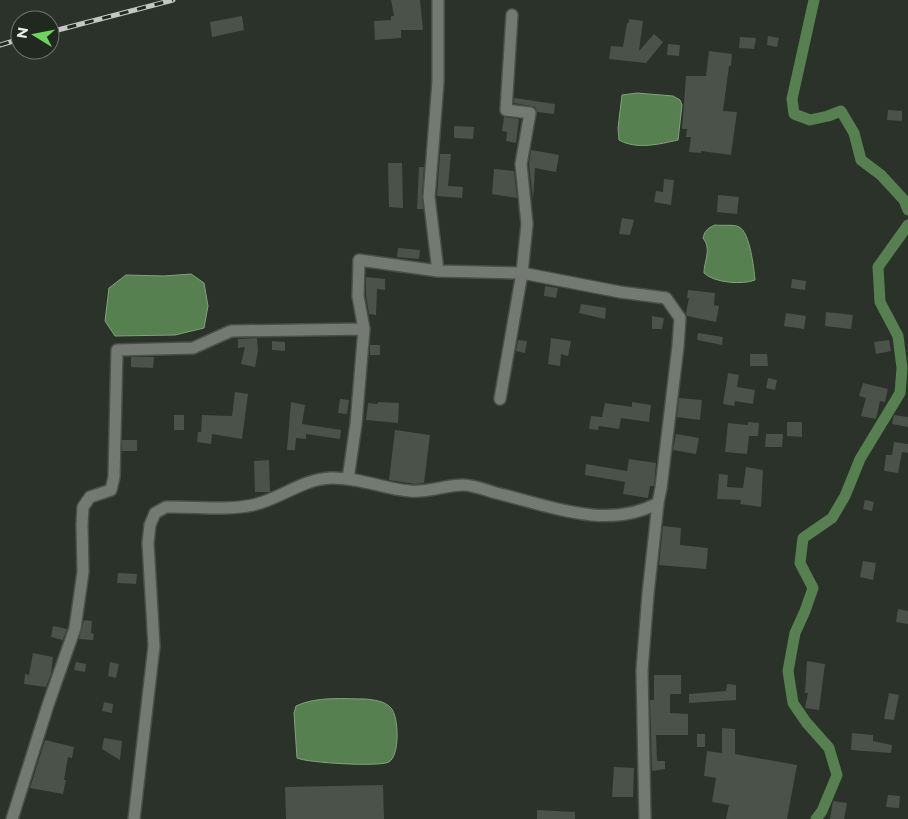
<svg xmlns="http://www.w3.org/2000/svg" width="908" height="819" font-family="Montserrat,sans-serif">
<style>
.water{fill:#56804f;stroke:#82a17d}
.lines{fill:none;stroke-linecap:round;stroke-linejoin:round}
.canal{stroke:#56804f;stroke-width:11}
.building{fill:#4a5249}
.minor-casing{stroke:#495048;stroke-width:14}
.minor{stroke:#757974;stroke-width:11}
.rail-casing{stroke:#c2c7c1;stroke-width:5}
.rail{stroke:#212820;stroke-width:3;stroke-dasharray:9;stroke-linecap:butt}
</style>
<rect width="100%" height="100%" fill="#2b3229"/>
<!-- water -->
<path class="water" d="M637,93l36,3 7,4 2,5 -4,35c-18,4 -41,10 -59,0l-1,-12 4,-33z
M715,225c7,1 19,-1 24,2 11,5 15,42 16,53 -12,5 -41,3 -51,-7 0,-13 8,-23 -1,-35 2,-8 5,-10 12,-13z
M191,274l13,9 4,23 -4,22 -29,7 -60,1 -10,-15 4,-33 17,-13 38,1z
M366,699c8,1 19,2 25,9 8,9 9,47 -2,54 -9,5 -81,1 -92,-4l-3,-45 2,-7c21,-10 48,-7 70,-7z"/>
<g class="lines">
<!-- canal -->
<path class="canal" d="M814,0l-22,99 2,15 16,6 18,-4 13,-5 13,22 7,27 20,15 23,25 4,10
M816,819l6,-8 15,-36 -8,-27 -23,-26 -13,-19 -5,-32 7,-38 10,-22 8,-23 -13,-25 3,-25 29,-20 13,-22 15,-37 40,-66 2,-25 -4,-32 -18,-34 -2,-35 30,-42"/>
</g>
<!-- building -->
<path class="building" d="M391,0h29l3,30h-22v8l-26,2 -1,-19 17,-1v-4h3z
M242,16l2,14 -32,7 -2,-15z
M629,19l14,2 -4,30 15,-17 9,8 -17,21 -37,-4 2,-13 12,1 4,-24h2z
M768,36l11,2 -2,9 -10,-2z
M740,37l16,1 -2,11 -15,-1z
M668,44l12,1 -1,11 -12,-1z
M709,51l23,3 -1,12h-2l-6,45 14,1 -6,43 -30,-4v2l-12,-1 2,-15h-5l1,-8h-5l4,-53h20z
M514,98l41,6 -1,10 -17,-2 -2,-5 -4,-1 -17,-3z
M888,110l14,1v10l-15,-1z
M504,117l15,2 -3,24 -10,-2 1,-9 -5,-1z
M454,126l20,1 -1,12 -19,-1z
M531,150l28,5 -3,17 -21,-4 -2,32 -4,-36z
M440,154h11l-3,32 15,1 -1,11 -25,-2z
M388,163h14l1,45 -14,-1z
M419,167h5l-2,30 1,12h-6z
M494,169l20,2 3,27 -25,-4z
M664,179l10,1 -3,25 -17,-3 2,-11 7,1z
M718,195l21,2 -2,17 -20,-2z
M622,218l12,2 -4,15 -11,-1z
M398,248l22,2 -1,9 -22,-2z
M366,277l19,2v11l-8,-1 -1,26 -7,-1 -3,-19z
M792,279l14,2 -1,9 -14,-2z
M545,286l13,2 -2,10 -12,-2z
M688,290l27,3 -1,12 5,1 -3,16 -29,-6 -1,-3 3,-15h-2z
M581,304l25,4 -1,11 -26,-6z
M826,312l27,3 -2,14 -26,-3z
M786,313l20,3 -2,13 -20,-3z
M652,316l12,2 -2,11h-10z
M698,333l25,4 -1,8 -25,-5z
M257,338l1,13 -3,16 -14,-3 4,-17 -7,1v-9z
M551,338l20,3 -3,15 -7,-2 -1,12 -12,-2z
M518,340l9,1 -2,12 -9,-2z
M889,340l2,11 -15,3 -2,-12z
M272,341l13,1v9l-13,-1z
M370,345h10v10h-10z
M750,354h17l1,12h-18z
M131,357h23l-1,11 -22,-1z
M728,373l11,2 -2,12 18,3 -2,14 -18,-3 -1,5 -11,-2z
M768,378l9,2 -2,10 -9,-2z
M863,383l25,6 -3,13 -5,-1 -4,18 -15,-3 5,-18 -7,-2z
M235,392l13,2 -6,45 -30,-5 -1,10 -14,-2 1,-10h3l1,-17 30,1z
M679,398l23,2 -2,20 -23,-3z
M340,399l9,1 -2,14 -9,-1z
M291,402l14,3 -3,19 39,6 -1,9 -34,-5v5l-10,-1 -1,12h-8z
M378,402l21,1 -1,20 -32,-3 2,-17 10,1z
M632,402l19,3 -2,17 -28,-4 -2,11 -20,-3 -1,4 -9,-1 2,-13 11,1 3,-14 27,4z
M174,415h10v15h-10z
M894,415l14,2v10l-16,-3z
M748,422l11,1 -1,13h-9l-2,18 -22,-2 3,-29 20,2z
M787,422h15v15l-15,-1z
M395,430l35,5 -6,48 -9,1 -26,-4z
M676,434l23,4 -3,16 -23,-4z
M766,434h17l-1,13h-17z
M122,440h15v11h-15z
M894,442l14,2v9l-6,-1 -4,21 -14,-2 2,-16h6z
M629,459l27,4 -2,23h-4l-2,12 -25,-4 2,-12 -40,-7 1,-11 41,7z
M269,460l1,32h-15l-1,-31z
M746,467l17,3 -2,37 -21,-3 1,-4 -24,-1 2,-25 9,1 -1,12 16,1z
M865,500l9,2 -2,9 -9,-2z
M663,526l18,2 -1,17 28,3 -2,21 -47,-4z
M863,561l13,2 -3,17 -13,-3z
M118,573l19,1 -1,10 -19,-1z
M898,609l10,2v13l-12,-2z
M84,620l8,1 -1,12 3,1 -1,6 -14,-1z
M53,626l14,3 -4,11 -12,-3z
M33,653l20,4 -2,17 -5,13 -22,-3 1,-10 4,1z
M807,661l18,3 -6,46 -14,-2 3,-15h-3z
M76,662l10,2 -1,8 -11,-2z
M110,662l9,2 -3,14 -8,-2z
M654,675h27v19h-11v19l18,1v21h-32l1,26h8v8l-13,2 -2,-71h4z
M727,684l9,1v15l-47,3v-9l37,-3z
M889,693l10,2 -5,25 -10,-1z
M104,702l9,2 -1,9 -10,-2z
M722,728l13,1v25l62,11 -10,54h-61l3,-14 -17,-3 4,-24 -12,-2 3,-25 15,2z
M852,733l21,2v6l19,4 -1,8 -40,-3z
M697,734h8v13h-8z
M104,738l18,3 -2,19 -18,-11z
M45,740l29,7 -2,11 -4,-1 -4,23h2l-3,14 -33,-6z
M614,767l20,1 -1,29h-21z
M383,785l1,34h-98l-1,-32z
M888,795l12,1 -1,12 -13,-1z
M833,801l14,2 -3,16h-14z
M537,810l38,2v7h-38z"/>
<g class="lines">
<defs>
<path id="minor" d="M438,271l84,2 5,-49 -6,-60 9,-51 -24,-3 6,-95
M348,479l8,-55 8,-95
M12,819l36,-114 27,-77 8,-56 -1,-47 1,-18 7,-10 21,-7 3,-13 3,-127 76,-2 38,-17 133,-2 -6,-33 1,-36 79,11 -9,-74 9,-115v-82
M134,819l20,-173 -6,-103 2,-18 5,-12 11,-6c28,-1 59,4 87,-2 28,-6 49,-26 78,-27 27,-1 53,11 79,13 18,2 35,-6 53,-6 10,0 23,5 33,8 51,12 111,38 162,10l3,-15 17,-142 2,-28 -14,-20 -46,-6 -98,-19 -22,126
M645,819l-3,-149 6,-76 10,-91"/>
</defs>
<!-- minor casing -->
<use href="#minor" class="minor-casing"/>
<!-- minor -->
<use href="#minor" class="minor"/>
<defs>
<path id="rail" d="M50,32l123,-32
M0,45l20,-6"/>
</defs>
<!-- rail casing -->
<use href="#rail" class="rail-casing"/>
<!-- rail -->
<use href="#rail" class="rail"/>
</g>
<!-- north arrow -->
<g transform="translate(35 35) rotate(280)"><circle r="24" fill="#212820" stroke="#717770"/>
<path d="M0-4L9 19L0 12L-9 19Z" fill="#70d35f"/>
<text y="-8" font-size="14" font-weight="bold" text-anchor="middle" fill="#e9ede8">N</text>
</g>
</svg>
